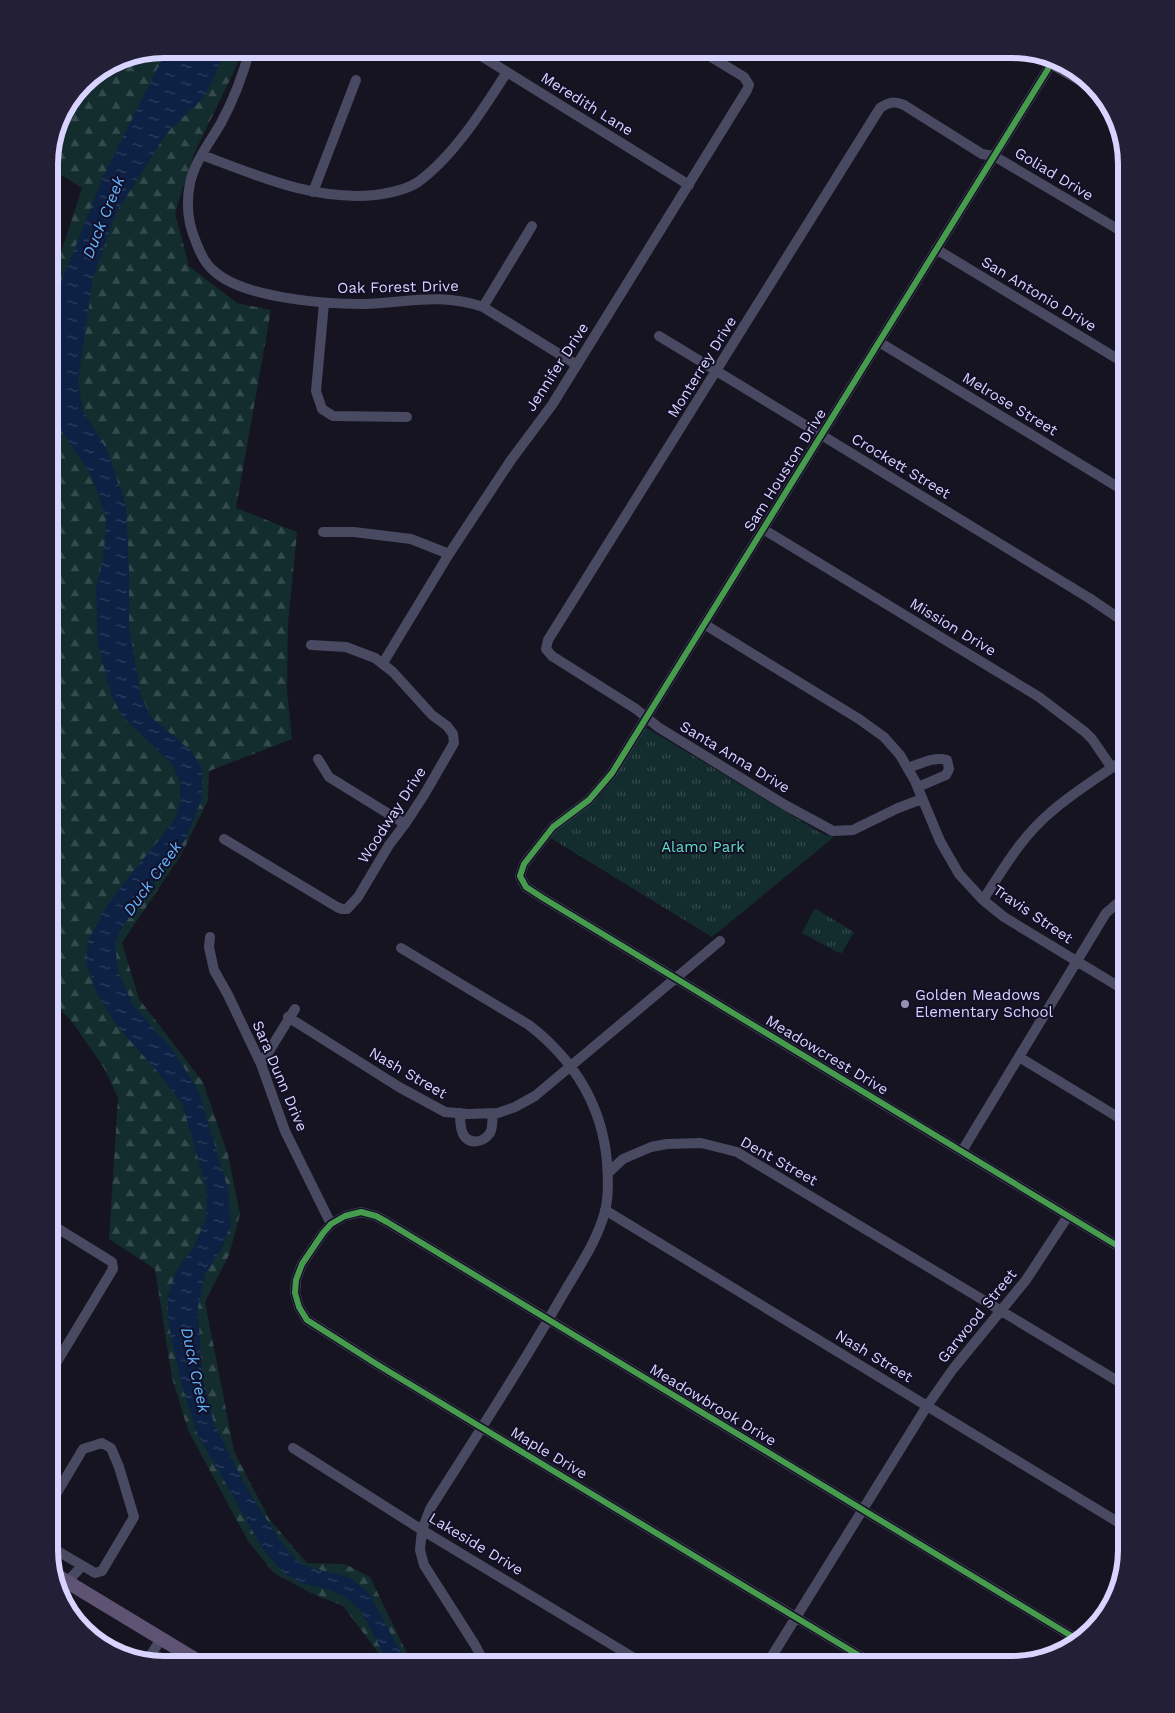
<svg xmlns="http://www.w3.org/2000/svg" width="1175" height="1713" font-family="'Work Sans',sans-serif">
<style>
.grass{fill:url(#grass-tufts)}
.forest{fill:url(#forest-firs)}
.water{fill:url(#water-ripples)}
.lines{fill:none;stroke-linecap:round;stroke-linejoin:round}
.minor{stroke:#4a4962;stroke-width:10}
.major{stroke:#5e5373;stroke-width:14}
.cycleway-casing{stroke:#130f26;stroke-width:9}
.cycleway{stroke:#469c4c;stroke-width:6}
.poi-dot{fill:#9591b1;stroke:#130f26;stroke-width:2}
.labels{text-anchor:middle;stroke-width:4;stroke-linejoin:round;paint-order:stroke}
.street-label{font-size:15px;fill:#d9d4ff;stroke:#130f26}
.park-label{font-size:15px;fill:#5fe0c0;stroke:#130f26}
.poi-label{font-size:15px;fill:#d9d4ff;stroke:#130f26;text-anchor:start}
.water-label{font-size:16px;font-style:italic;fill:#62b6ff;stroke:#130f26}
.rim{fill:none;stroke:#d9d4ff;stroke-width:6}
</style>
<defs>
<pattern id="grass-tufts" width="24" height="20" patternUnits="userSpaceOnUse" patternTransform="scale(1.25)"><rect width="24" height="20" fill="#132c2d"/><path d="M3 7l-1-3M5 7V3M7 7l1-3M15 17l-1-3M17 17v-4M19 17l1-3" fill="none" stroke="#354a4c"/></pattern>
<pattern id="forest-firs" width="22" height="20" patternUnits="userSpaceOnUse" patternTransform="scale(1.25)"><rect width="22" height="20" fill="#132c2d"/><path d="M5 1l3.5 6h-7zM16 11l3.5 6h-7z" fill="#354a4c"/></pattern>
<pattern id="water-ripples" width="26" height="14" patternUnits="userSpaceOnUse" patternTransform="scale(1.25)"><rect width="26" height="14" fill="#0d2144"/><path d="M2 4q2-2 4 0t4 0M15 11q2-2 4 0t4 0" fill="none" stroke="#304060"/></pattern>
</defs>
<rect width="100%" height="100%" fill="#161421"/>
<!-- grass -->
<path class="grass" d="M647,728l174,105 13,4 -122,100 -163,-100 52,-42 14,-19 29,-47z
M816,909l38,23 -12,21 -5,-1 -35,-19 11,-22z"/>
<!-- forest -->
<path class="forest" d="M164,49h76l-3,16 -43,89 -19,59 14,53 48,37 34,7 -35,198 61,24 -9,91 -1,67 5,49 -83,32 -1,29 -27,55 -59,88 17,56 64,83 25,73 12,59 -11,41 -24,47 29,149 35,68 38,44 38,1 25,13 42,87h-30l-5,-13 -34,-45 -32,-13 -37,-20 -26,-32 -60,-111 -16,-52 -17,-109 -46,-30 9,-141 -14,-30 -31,-45 -24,-26v-319l3,-1 4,-34 -7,-26v-224l5,-119 28,-86 -33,-21v-11l9,-37 25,-37 37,-25z"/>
<!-- water -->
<path class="water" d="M167,49h59l-1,4 -20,43 -39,38 -50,79 -23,65 -15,104 5,29 24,39 19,56 3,63v58l12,69 10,21 40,34 11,17v31l-17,41 -64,89 -6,17 4,28 14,31 42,48 24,39 29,97 3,36 -10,24 -16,25 -7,33 4,68 12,49 33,65 34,53 15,18 13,7 41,11 19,15 38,71h-18l-29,-55 -18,-14 -16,-6 -25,-6 -17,-10 -20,-22 -67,-118 -16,-50 -13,-62v-27l10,-26 16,-21 12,-29 1,-28 -25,-87 -26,-33 -38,-43 -21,-33 -11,-31 2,-22 15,-29 20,-28 51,-63 6,-19v-21l-8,-17 -50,-48 -11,-22 -13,-49 -2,-56 8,-35 2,-37 -15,-42 -35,-52v-80l5,-61 43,-107z"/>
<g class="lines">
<!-- minor -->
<path class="minor" d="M250,49c-7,26 -16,50 -29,74 -11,19 -26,38 -31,60 -4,20 -2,41 6,59 4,11 9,22 18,29 29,27 110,33 149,33 43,-1 77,-12 120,3l94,58
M470,49l219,136
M1053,61l-441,712 -23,27 -36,27 -29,37 -4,12 6,11 17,11 583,353
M1051,64l45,26
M202,155c56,21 112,46 173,40 15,-2 31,-5 43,-13 36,-26 66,-74 89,-110
M313,192l43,-112
M936,249l190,115
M324,303l-8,88 6,18 11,7 74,1
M483,307l49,-81
M659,336l430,262 37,25
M879,342l247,150
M763,529l276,168 46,35 7,7 20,29
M323,532h31l57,7 38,15
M704,624l155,95 25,18 16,18 15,26 25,60 19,33 24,26 21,17 122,74
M383,663l66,-109 62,-94 41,-55 195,-315 2,-5 -5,-8 -46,-28
M318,759l11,18 76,47
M908,768c12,-4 26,-12 39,-8l2,9 -3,6 -28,12
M922,799l-24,9 -45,22 -20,1 -48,-26 -127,-78 -22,-18 -84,-53 -6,-7 2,-9 332,-532c9,-6 14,-7 24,-3l78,49 12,2 132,78
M224,839l113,68 5,2h5l11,-12 31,-52 16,-21 19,-29 30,-52 -1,-9 -6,-8 -15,-11 -39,-43 -18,-14 -29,-11 -35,-2
M983,900c20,-31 39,-64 68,-88 21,-19 51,-37 75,-54
M210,937l-1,10 5,23 14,25 33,69 24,67 46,93
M401,948l128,77c45,35 73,79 78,137 1,16 2,33 -2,49 -8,31 -27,57 -43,85 -41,72 -87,142 -132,213l-8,21 -2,20 4,15 51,80 10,19
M288,1017l111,70 46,25 23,2 30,-1 17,-6 20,-11 185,-155
M1019,1057l107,65
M261,1064l34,-55
M460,1113c0,7 0,15 3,21 6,11 20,9 27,-1 3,-5 2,-13 3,-20
M962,1151l144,-238 20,-17
M608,1173l15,-14 28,-12 16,-3 34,-1 36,9 389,234
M605,1210l521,317
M49,1375l64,-106 -1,-7 -63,-39
M293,1448l129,82 222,134
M49,1546l46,27 7,-2 32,-54 -15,-50 -8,-19 -9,-5 -19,6 -34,57
M60,1592l7,-10 15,-16
M147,1661l14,-22
M767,1664l160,-258 26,-37 73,-89 42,-64
M873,1664l-495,-299 -71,-45 -8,-13 -4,-14 1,-13 6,-16 21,-31 8,-9 14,-8 16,-4 15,4 11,6 691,418"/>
<!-- major -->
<path class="major" d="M56,1575l147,89"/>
<defs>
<path id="cycleway" d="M1053,61l-441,712 -23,27 -36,27 -29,37 -4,12 6,11 17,11 583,353
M873,1664l-495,-299 -71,-45 -8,-13 -4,-14 1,-13 6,-16 21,-31 8,-9 14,-8 16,-4 15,4 11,6 691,418"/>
</defs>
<!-- cycleway casing -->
<use href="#cycleway" class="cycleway-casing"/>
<!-- cycleway -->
<use href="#cycleway" class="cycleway"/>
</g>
<!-- markers -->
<circle class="poi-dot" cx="905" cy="1004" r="5"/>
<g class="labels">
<!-- street labels -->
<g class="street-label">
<text transform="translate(587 104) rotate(32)" y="5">Meredith Lane</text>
<text transform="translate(1054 174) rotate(31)" y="5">Goliad Drive</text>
<text transform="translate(398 287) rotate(-1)" y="5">Oak Forest Drive</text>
<text transform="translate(1039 294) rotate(31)" y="5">San Antonio Drive</text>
<text transform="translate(557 367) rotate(-57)" y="5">Jennifer Drive</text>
<text transform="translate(702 367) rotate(-58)" y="5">Monterrey Drive</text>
<text transform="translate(1010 404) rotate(31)" y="5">Melrose Street</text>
<text transform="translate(901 466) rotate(31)" y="5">Crockett Street</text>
<text transform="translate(785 470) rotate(-58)" y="5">Sam Houston Drive</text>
<text transform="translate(953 627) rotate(31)" y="5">Mission Drive</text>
<text transform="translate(735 757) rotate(31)" y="5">Santa Anna Drive</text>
<text transform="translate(392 815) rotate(-57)" y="5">Woodway Drive</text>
<text transform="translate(1033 914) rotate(34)" y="5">Travis Street</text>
<text transform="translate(827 1055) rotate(31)" y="5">Meadowcrest Drive</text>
<text transform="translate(408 1073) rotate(30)" y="5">Nash Street</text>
<text transform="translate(280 1076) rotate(67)" y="5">Sara Dunn Drive</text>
<text transform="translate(779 1161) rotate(29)" y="5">Dent Street</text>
<text transform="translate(977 1316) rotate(-51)" y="5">Garwood Street</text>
<text transform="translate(874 1356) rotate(31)" y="5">Nash Street</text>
<text transform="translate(713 1405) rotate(31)" y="5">Meadowbrook Drive</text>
<text transform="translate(549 1453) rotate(31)" y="5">Maple Drive</text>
<text transform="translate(476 1544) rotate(31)" y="5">Lakeside Drive</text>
</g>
<!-- park labels -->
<g class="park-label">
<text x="703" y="852">Alamo Park</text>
</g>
<!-- poi labels -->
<g class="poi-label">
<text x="915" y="1000">Golden Meadows<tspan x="915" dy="17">Elementary School</tspan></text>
</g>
<!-- water labels -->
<g class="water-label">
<text transform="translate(103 217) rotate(-68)" y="6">Duck Creek</text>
<text transform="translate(152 878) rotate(-54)" y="6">Duck Creek</text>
<text transform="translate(196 1370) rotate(78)" y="6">Duck Creek</text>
</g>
</g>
<!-- crop -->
<path d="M0 0H1175V1713H0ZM164 58H1012A106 106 0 0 1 1118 164V1550A106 106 0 0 1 1012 1656H164A106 106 0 0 1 58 1550V164A106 106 0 0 1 164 58Z" fill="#231f37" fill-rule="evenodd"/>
<path class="rim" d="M164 58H1012A106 106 0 0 1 1118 164V1550A106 106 0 0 1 1012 1656H164A106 106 0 0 1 58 1550V164A106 106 0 0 1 164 58Z"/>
</svg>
